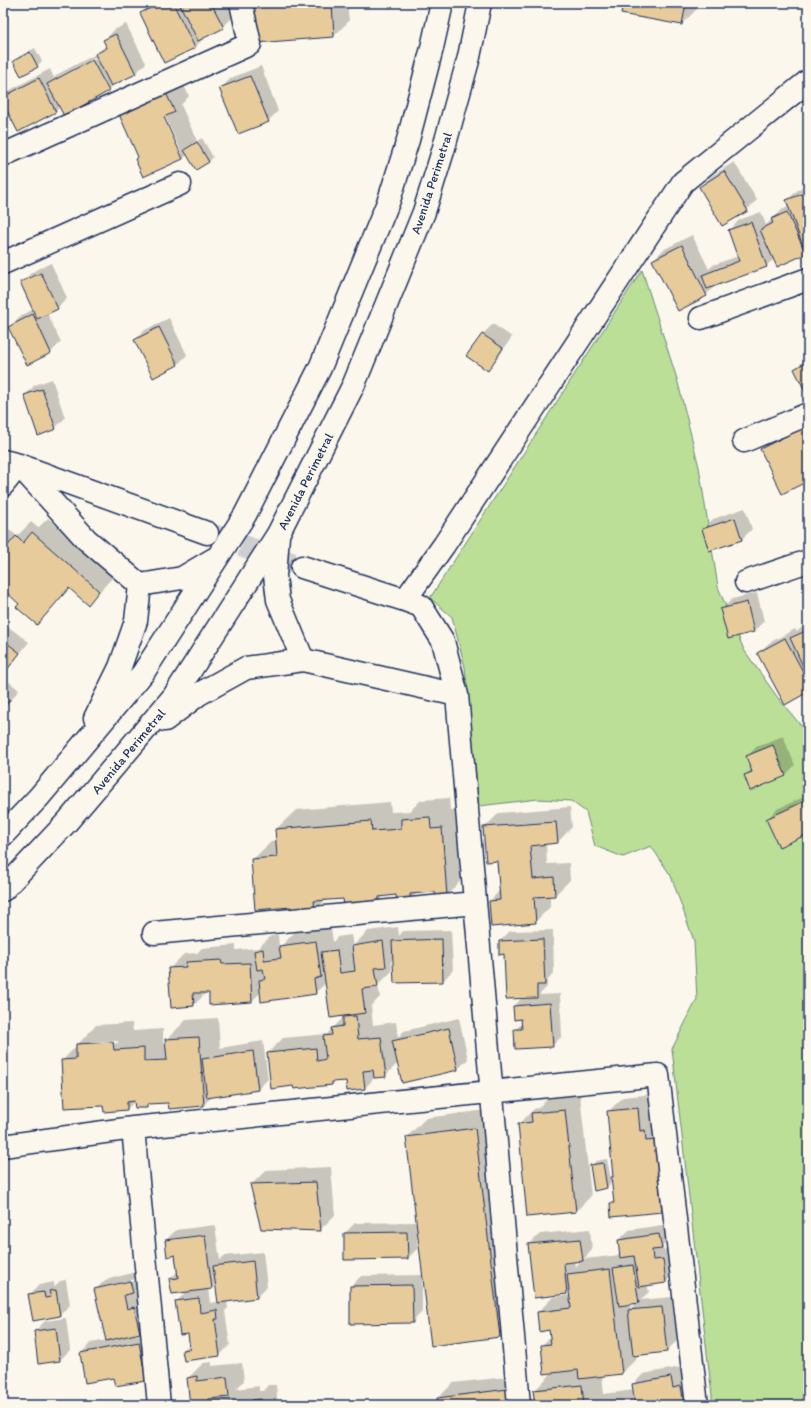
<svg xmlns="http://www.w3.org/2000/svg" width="811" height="1408" font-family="Itim,sans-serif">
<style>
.green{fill:#bcdf98;stroke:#6c877b}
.shadow{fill:#0003;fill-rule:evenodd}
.building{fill:#e7cb9b;stroke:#1b2f5e}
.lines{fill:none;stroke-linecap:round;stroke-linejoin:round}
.minor-tunnel{stroke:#cecfd0;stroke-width:22;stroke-dasharray:22 11;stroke-linecap:butt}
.minor-casing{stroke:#1b2f5e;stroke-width:25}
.major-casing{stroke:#1b2f5e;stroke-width:25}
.minor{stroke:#fbf7ec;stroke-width:22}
.major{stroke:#fbf7ec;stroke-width:22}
.labels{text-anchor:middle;stroke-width:3;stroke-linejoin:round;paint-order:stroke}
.street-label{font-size:13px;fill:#1b2f5e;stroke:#fbf7ec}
</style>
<rect width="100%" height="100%" fill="#fbf7ec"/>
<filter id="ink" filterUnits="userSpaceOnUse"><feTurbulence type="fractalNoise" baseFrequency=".025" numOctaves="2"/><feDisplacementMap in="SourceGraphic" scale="8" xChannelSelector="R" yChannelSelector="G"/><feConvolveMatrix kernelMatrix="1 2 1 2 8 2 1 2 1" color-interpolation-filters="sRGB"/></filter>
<g filter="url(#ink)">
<!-- green -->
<path class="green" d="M642,270l35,109 22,88 19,120 26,63 34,48 30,36v671h-95l-41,-356 25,-50 -3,-58 -23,-65 -20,-30 -28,11 -28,-11 -9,-34 -15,-11 -33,-2 -59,7 -14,-139 -13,-50 -22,-19z"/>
<!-- shadow -->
<path class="shadow" d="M152,3h74l7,14 -10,10 -18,10 -10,10 -54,-33z
M258,3h89l2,18 -15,15 -81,-28z
M624,3h74l-1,6 -15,15z
M126,24l20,39 -10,10 -20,10 -8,7 -48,16 -4,5 -38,20 -15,-30v-4l9,-8 38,-20 4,9 4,-4 40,-21 8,-8 -2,-4 10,-11zM96,57l1,1 -38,21v-2z
M35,48l7,13 -5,5 -22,-5 5,-5z
M261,66l17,45 -10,10 -47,-33 10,-10z
M180,77l9,19 -8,9 16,36 5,-3 11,19 -4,5 -21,-8 -5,5h-47l3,-3 -20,-43zM163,112l19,41h-3l-18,-40z
M734,162l23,38 -10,10 -47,-23 10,-10z
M808,187v64l-3,2 -31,6 -8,7 -49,18 -11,11 -28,14 -25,-49 10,-10 29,-15 17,34 4,-4 25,-9 -9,-25 10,-11 22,-8 5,13 17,-16 6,-3 -2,-6 11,-10z
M3,220l3,7 -3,3z
M51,263l16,35 -10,11 -10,4 14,29 -10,10 -24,11 -18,-36 10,-10 15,-8 -12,-27 10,-10z
M169,318l18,37 -10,10 -42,-25 10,-10z
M493,324l19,13 -15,22 -10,10 -19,-13 15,-22z
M808,357v38l-13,-26z
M52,379l13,39 -10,10 -30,-33 10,-10z
M808,419v61l-47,-31 15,-15z
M745,508l7,21 -10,10 -33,10 -6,-20 10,-10z
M48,518l66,58 -26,28 -18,-16 -33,36 -17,-21 -17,-15v-56l4,-4 10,8 14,-14 7,6z
M757,593l7,28 -10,10 -25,7 -8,-28 11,-11z
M3,623l26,19 -26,33z
M808,625v66l-50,-38 11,-10 26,-14 2,3 4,-4z
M3,677l16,13 -16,20z
M783,736l12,29 -10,11 -40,-1 7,-6 -5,-12 10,-11z
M808,795v38l-41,-14 10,-10z
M449,798l1,12 11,-1 5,66 -19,20 -11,-4 -18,1 -8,8 -13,-6 -12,1 -6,6 -35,-3 -17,1 -13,12 -22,-5 -40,-46 20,-19 5,-1 -1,-11 20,-19 94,-8 1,10 19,-1 11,-11z
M570,807l2,20 -15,16h-11l1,21 22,-1 1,17 -15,15h-5v12l-15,15 -45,-21 10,-11 -2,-30 -14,-32 15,-15z
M331,927l2,15 4,-5 14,-2 2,11 15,-15 30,-4 1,9 4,-5 48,-1 2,40 -10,11 -49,-23 -3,3 1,10 -14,14 2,12 -9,9 2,19 23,-3 2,15 6,-6 55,-13 9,41 -10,10 -56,13 -4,-19 -13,13 -10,1 -10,11 -18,-8 -12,1 -3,3 -64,-31 15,-15 44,-4 19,-19 -20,-32 -11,10 -54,-1 -9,9 -45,-9 -13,13 -22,2 -3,-38 15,-15 13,-1 5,-5 34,-3v5l22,-2 13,-12 7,-1 1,11 3,-1 13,-13z
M553,930l1,43 -7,8v6l-8,8 21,-1 2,42 -10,10 -37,-16 7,-7v-5l-8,-12 8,-8 -22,-57 10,-10z
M218,1018l2,30 43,-7 5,38 -10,10 -45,7 -10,9 -34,-3 -19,1 -4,4 -11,-6 -8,8 -23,-5 -42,-43 34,-36 36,-2 1,8 30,-2v14l4,-1v-3l19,-19zM118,1041v2l-29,2 3,-3z
M653,1094l23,102 -15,15 -50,-7 4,-4 -2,-19 -6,6 -16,-21 5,-5 11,-2 4,20 3,-3 -6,-64 15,-15z
M580,1095l11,101 -15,15 -57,-87 15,-15 4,-1 9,-9z
M494,1109l25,208 -20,19 -75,-58h-2v34l-10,10 -61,1v-37l10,-10 62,-1 -4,-36h-2l1,9 -10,10 -63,-25 10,-10 62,-1 -10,-85 19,-19z
M331,1167l4,48 -15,15 -69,-45 15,-15z
M669,1224l2,13 -8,9v4l10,-1 3,22 -10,11 -19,2 2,8 -9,8 32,-3 5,44 -11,10 -30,3 1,4 -15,15 -20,2 2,19 30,-4 -1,-5 10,-11 38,-7 2,11 8,-1 5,28h-60v-2h-2l1,2h-99l-2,-14 19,-19 -11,-27 9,-9 -1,-7 -12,-17 15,-15 18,-2 -1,-5 -4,3 -37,-49 11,-10 50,-5 2,21 -8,9 37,-4 -2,-15 10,-10zM582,1260l-7,7 -1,-6zM637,1302l-6,6 -1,-5z
M215,1225l5,35 4,-4 39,-4 4,35 -10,10 -30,4 1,7 -3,3 5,34 -10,10 -35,5 -2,-10 8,-7 -2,-11 -13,-30 11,-11 -17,-12 8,-8 -2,-17 -8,1 -2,-15 10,-10zM216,1283l2,19 -8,1 -2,-15h4z
M140,1271l3,11 -8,8 2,9 7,-2 6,25 -10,10 -6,1 1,2 14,-3 -4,48 -31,-4 -33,-23 10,-10 16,-3 -12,-50 10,-10zM135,1279v2l-29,7v-2z
M66,1280l4,25 -10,10 -31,-20 10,-10 15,-3v5l6,-6z
M66,1318l4,32 -10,10 -25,-29 10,-10z
M212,1362v4l30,-3 2,18 -8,8 23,-3v5h4l5,-6h8l2,20h-87l-3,-27 15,-15z
M523,1375l4,30h-88l-1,-7 15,-15z"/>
<!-- building -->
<path class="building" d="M161,3h12l22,45 -31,15 -24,-50z
M179,3h32l13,25 -26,13z
M310,3h22l2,34 -79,6 -3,-35z
M623,3h63l-4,22 -61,-11z
M116,34l20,40 -25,12 -16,-32 12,-6 -4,-8z
M30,52l8,15 -17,9 -8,-15z
M92,60l17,31 -45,25 -17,-32z
M250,76l19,46 -31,12 -19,-46z
M39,78l17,34 -38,20 -15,-29v-6z
M165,91l10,21 -11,5 19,42 -40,18 -8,-18 3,-2 -20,-45z
M197,142l12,20 -13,8 -12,-20z
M724,171l24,40 -26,15 -23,-39z
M808,192v53l-5,1 -17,-46z
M787,212l19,42 -29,13 -17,-37 13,-7 -2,-4z
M751,222l16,45 -60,22 -5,-14 37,-14 -11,-31z
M682,245l25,51 -29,15 -26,-51z
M41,273l17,36 -21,10 -17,-37z
M33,314l18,39 -24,12 -19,-38z
M159,327l19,38 -25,13 -19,-38z
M482,334l21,14 -15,23 -22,-15z
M808,361v36l-14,-28z
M42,389l14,40 -18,7 -14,-41z
M808,425v56l-26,13 -22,-45z
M735,518l7,22 -33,11 -7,-22z
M32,532l67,59 -11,14 -19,-17 -32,37 -21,-18 3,-3 -16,-15v-38l13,-15 7,7z
M747,602l7,30 -26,7 -8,-30z
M808,630v47l-18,-39z
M785,638l23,43v11l-23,13 -28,-52z
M3,640l17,13 -17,22z
M3,695l7,5 -7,9z
M773,745l13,31 -36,15 -6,-16 8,-3 -6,-16z
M805,801l3,8v25l-29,13 -13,-28z
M430,817l1,12 11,-1 5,68 -11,1 -1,-5 -25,2 1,7 -14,1 -1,-7 -17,2v5l-35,3 -1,-6 -29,2 1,11 -24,-2v-3l-36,3 -4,-51 26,-2 -2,-28 96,-8 1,10 29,-2v-10z
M556,822l2,21 -28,3 3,33 21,-2 1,19 -21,1 2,26 -45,4 -2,-26 11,-1 -3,-39 -11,1 -3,-35z
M442,939l1,43 -49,1 -2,-42z
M543,939l2,46h-8v13l-31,1 -2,-45 -5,1v-14z
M316,941l5,36 -7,2 2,15 -55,8 -2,-22 6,-1 -2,-10 -6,1 -3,-19 9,-2 1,11 17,-2 -2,-12z
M383,941l3,26 -11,1 3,19 -16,2 3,24 -35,5 -9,-66 16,-2 3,23 15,-2 -3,-25z
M221,960l1,4 28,-1 2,39 -43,3v-12h-16l1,13 -23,2 -3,-40 18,-1v-5z
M550,1003l3,44 -38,2 -1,-20h8l-1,-10 -7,1 -1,-14z
M356,1016l2,23 23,-2 5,40 -12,1 -1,-8 -10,1 2,18 -18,2 -1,-10 -14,1v3l-38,4 -1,-3 -22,3 -4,-36 49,-5 1,13 9,-2 -3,-23 9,-1 -1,-7 12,-2v-9z
M449,1028l9,42 -56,13 -10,-42z
M199,1037l5,69 -35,3 -1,-6 -21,1v4h-12l-1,-7 -7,1v8l-23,2 -1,-6 -39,2 -3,-48 15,-1v-15l37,-2 1,8 30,-2v13l23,-1 -2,-21z
M253,1051l5,39 -51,8 -5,-39z
M638,1108l2,23 5,-1 1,11 9,-1 7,72 -51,5 -1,-14h4l-3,-26h2l-6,-66z
M565,1110l11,102 -49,5 -9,-93 14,-2 -1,-9z
M475,1128l25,209 -69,9 -25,-209z
M603,1163l4,25 -13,3 -4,-26z
M316,1182l5,49 -60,-2 -11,-45z
M407,1232l1,27 -64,1v-27z
M659,1234l3,15 -10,1 1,10 10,-1 3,24 -27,4 -5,-31 -14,2 -2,-18z
M205,1235l7,54 -40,5 -3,-15 9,-1 -3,-23 -8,2 -2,-17z
M580,1239l3,22 -19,2 3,31 -33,4 -6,-54z
M253,1261l4,37 -39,5 -5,-37z
M633,1265l6,38 -20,3 -6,-38z
M610,1269l12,105 -43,5 -1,-9 -34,4 -3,-29 10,-1 -2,-14 -10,2 -2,-20 34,-4 -4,-34z
M130,1281l3,12 -9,2 3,14 7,-2 6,26 -34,8 -12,-52z
M412,1285l1,38 -63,1v-38z
M56,1290l4,26 -27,5 -5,-27 16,-2 1,6 6,-1 -2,-6z
M199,1298l1,15 17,-3 1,9h-3l5,37 -36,5 -2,-11 8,-1 -2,-15 -8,1 -5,-34z
M662,1307l5,45 -34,4 -5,-46z
M56,1328l4,33 -22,3 -4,-33z
M139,1342l7,39 -31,5 -2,-8 -28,5 -5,-30z
M197,1376v5l30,-4 2,20 -21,2 1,6 35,-4v4h-54l-3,-27z
M671,1377l2,11 8,-2 3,19h-49l-3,-21z
M582,1385l2,20h-49l-2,-15z
M508,1389l2,16h-72l-1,-7z
M261,1399l1,6h-13h4l-1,-5z"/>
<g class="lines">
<!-- minor-tunnel -->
<path class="minor-tunnel" d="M210,534l92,33"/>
<defs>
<path id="minor" d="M3,155l247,-111 -9,-41
M3,263l177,-79
M701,318l107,-39
M744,441l64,-27
M3,461l16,4 188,68
M3,485l16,-20 67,74 54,46
M302,567l103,33 16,6 22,35 14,54 62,710
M746,582l62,-21
M405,600l39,-55 239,-363 125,-101
M303,660l154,35
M154,933l321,-30
M133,1128l26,277
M3,1146l130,-18 525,-53 39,330"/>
<path id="major" d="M95,718l25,-51 16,-46 4,-36 42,-7 32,-19
M165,720l34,-26 47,-26 57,-8 -25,-60 -3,-24 3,-40
M3,835l36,-38 104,-124 102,-158 75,-147 69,-168 19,-60 24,-92 10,-45
M3,890l64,-68 107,-126 104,-162 76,-150 70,-172 19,-61 26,-94 11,-54"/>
</defs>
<!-- minor casing -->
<use href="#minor" class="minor-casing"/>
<!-- major casing -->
<use href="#major" class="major-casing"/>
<!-- minor -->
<use href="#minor" class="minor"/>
<!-- major -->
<use href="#major" class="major"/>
</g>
</g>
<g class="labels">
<!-- street labels -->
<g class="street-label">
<text transform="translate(431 183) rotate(-72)" y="5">Avenida Perimetral</text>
<text transform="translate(305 481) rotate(-63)" y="5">Avenida Perimetral</text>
<text transform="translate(128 751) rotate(-50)" y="5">Avenida Perimetral</text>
</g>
</g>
<!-- margin -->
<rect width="811" height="1408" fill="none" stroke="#fbf7ec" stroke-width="16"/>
<rect x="8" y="8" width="795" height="1392" fill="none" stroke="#1b2f5e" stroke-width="1.5" filter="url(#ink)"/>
</svg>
